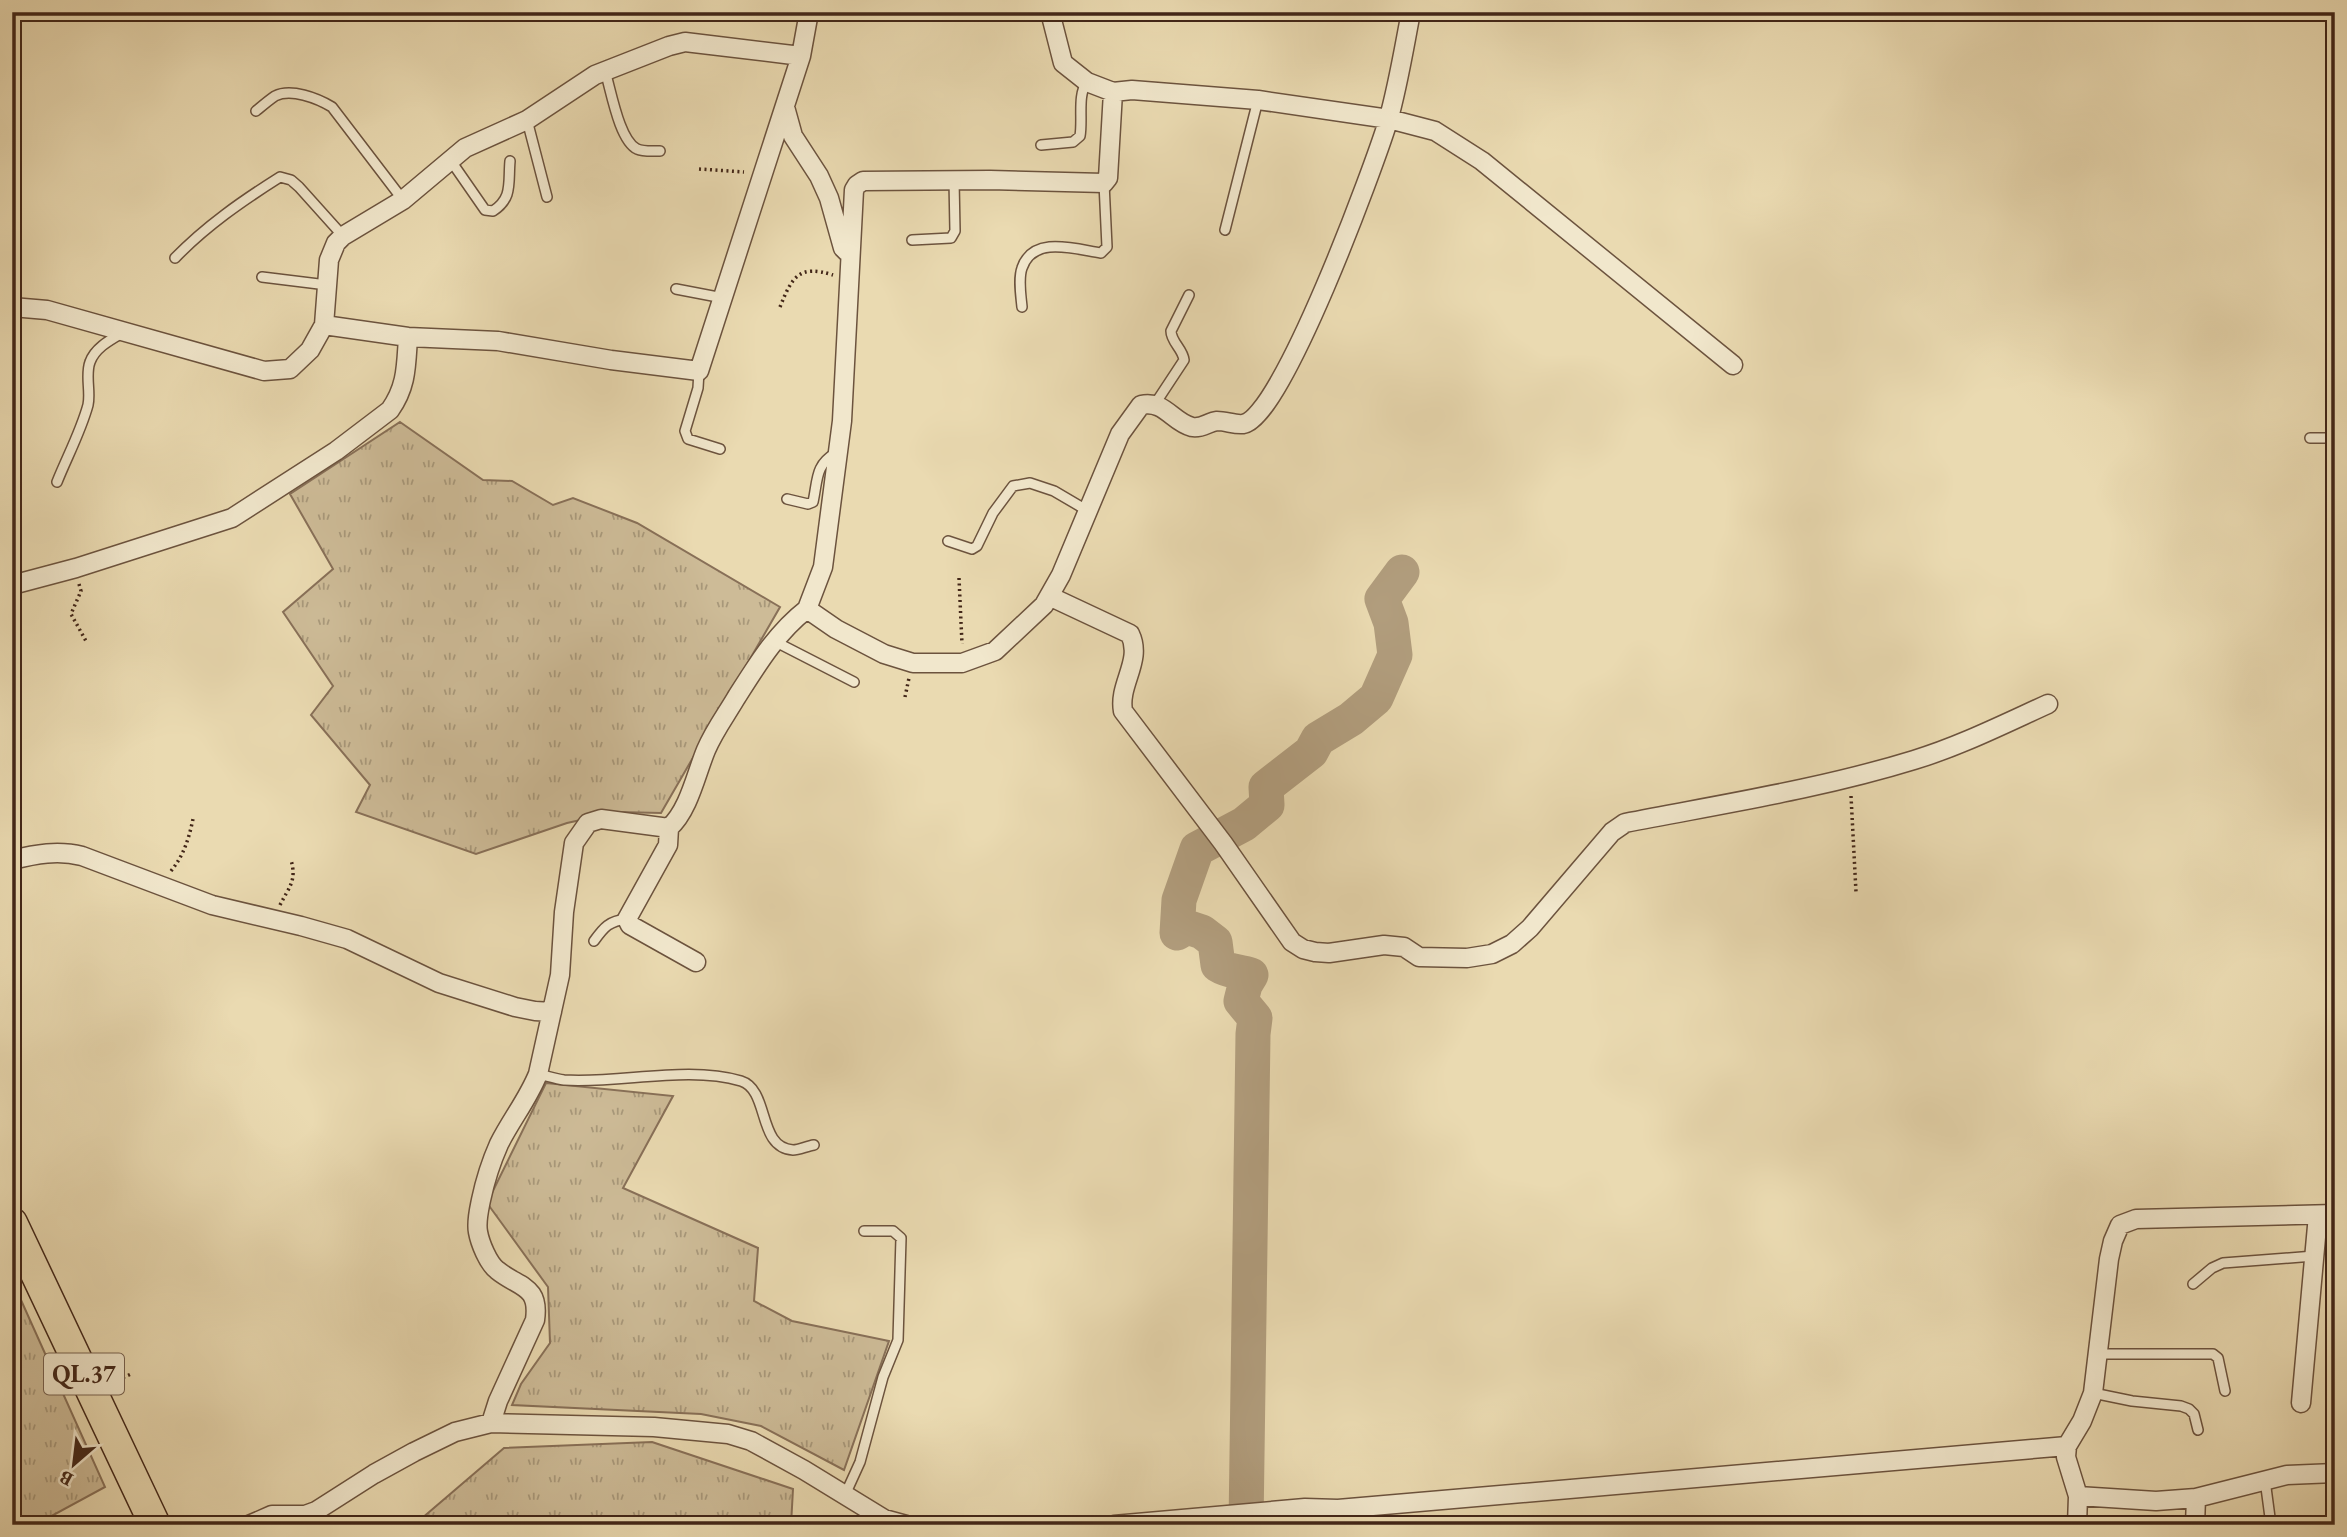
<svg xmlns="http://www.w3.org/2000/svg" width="2347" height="1537" font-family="'EB Garamond',serif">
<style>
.grass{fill:url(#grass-tufts);stroke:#887058;stroke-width:2}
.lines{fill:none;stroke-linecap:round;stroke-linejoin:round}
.river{stroke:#b19d7d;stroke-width:35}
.service-casing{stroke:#6c533e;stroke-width:12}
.minor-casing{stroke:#6c533e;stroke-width:21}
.trunk-casing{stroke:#422618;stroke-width:33}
.path{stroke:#422618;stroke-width:3.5;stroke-dasharray:2 3.5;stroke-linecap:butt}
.service{stroke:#f1e7cc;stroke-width:9}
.minor{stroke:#f1e7cc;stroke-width:18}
.trunk{stroke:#eadab1;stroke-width:30}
.labels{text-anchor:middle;stroke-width:5;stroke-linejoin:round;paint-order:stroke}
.shield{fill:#f1e7cc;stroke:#76604e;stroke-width:2}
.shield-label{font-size:24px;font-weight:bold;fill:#422618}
</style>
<defs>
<pattern id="grass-tufts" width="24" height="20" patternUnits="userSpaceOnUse" patternTransform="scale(1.75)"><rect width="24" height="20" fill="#cdbb97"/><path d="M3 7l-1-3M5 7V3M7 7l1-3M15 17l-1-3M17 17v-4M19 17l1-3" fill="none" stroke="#a8987a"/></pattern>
</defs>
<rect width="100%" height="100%" fill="#eadab1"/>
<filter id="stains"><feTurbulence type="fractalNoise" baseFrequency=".00286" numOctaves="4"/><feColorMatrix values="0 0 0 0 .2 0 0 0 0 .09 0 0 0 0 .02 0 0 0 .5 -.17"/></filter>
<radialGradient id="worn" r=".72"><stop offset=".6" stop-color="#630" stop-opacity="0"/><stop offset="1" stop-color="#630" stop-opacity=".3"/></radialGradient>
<!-- grass -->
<path class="grass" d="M400,422l83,58 29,1 41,24 20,-7 64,25 143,84 -119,206 -44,-1 -50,11 -91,31 -120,-42 14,-27 -59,-70 22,-29 -50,-74 50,-43 -43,-75z
M546,1083l127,13 -50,92 135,60 -4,53 38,20 97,20 -45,129 -83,-44 -60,-12 -189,-9 9,-21 29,-41 -2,-56 -61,-84z
M12,1280l93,207 -70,38h-10l-13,-5z
M652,1442l141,47 -2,36h-377l90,-77z"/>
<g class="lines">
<!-- river -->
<path class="river" d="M1246,1525l7,-491 2,-16 -14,-17 4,-16 6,-10c-12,-4 -22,-3 -33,-10l-3,-23 -13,-10 -15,-5 -10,6 2,-33 18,-51 47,-25 23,-19 -1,-18 45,-35 7,-13 33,-20 25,-21 19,-43 -4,-32 -9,-24 20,-27"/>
<defs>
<path id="service" d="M2330,12l5,7
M605,71c6,19 14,69 32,78 7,3 15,2 23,2
M256,111c6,-5 13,-11 19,-15 16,-8 42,2 57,11l71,93
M527,120l20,77
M1041,145l32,-3 7,-6c3,-17 -3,-41 7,-54
M451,161l34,49 8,1c20,-13 15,-28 17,-50
M1225,230l33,-130
M912,240l39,-2 4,-7 -1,-51
M175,258c31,-32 67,-57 105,-81l11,3 8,7 44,49
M262,277l65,8
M676,289l47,9
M1022,307c-1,-11 -4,-28 0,-39 11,-33 53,-19 79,-15l6,-6 -3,-64
M699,371l-1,17 -13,43 3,8 32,10
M1155,404l29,-44c-1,-11 -13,-18 -13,-29l18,-36
M2310,438h25
M57,482c10,-25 24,-51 31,-77 3,-13 -3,-30 2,-43 5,-14 20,-22 32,-29
M787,499l21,5 5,-2c5,-23 2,-37 23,-49
M948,541l24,8 5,-3 16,-33 20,-27 17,-3 24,8 34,20
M774,641l80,41
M594,941c10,-14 15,-20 33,-22
M538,1074c9,2 18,5 26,6 56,4 123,-15 177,1 29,9 16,67 52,69 6,0 14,-4 21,-5
M2193,1284l19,-16 11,-5 91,-7
M2098,1354h115l5,4 7,33
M2093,1393l39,8 49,5 8,3 5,5 4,16
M2265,1480l6,45
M845,1495l15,-33 23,-85 15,-37 3,-102 -8,-7h-29"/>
<path id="minor" d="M1050,12l13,51 24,19 26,10 19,-2 126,10 131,19 46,12 47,30 251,204
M785,107l8,29 26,40 10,22 14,50 4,4
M12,307l35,3 217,61 26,-2 20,-19 14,-25 5,-65 7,-17 7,-7 60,-36 62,-52 62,-28 68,-45 74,-29 16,-4 116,14
M324,325l84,12 90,4 113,19 88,11 102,-315 8,-44
M12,585l64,-17 156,-50 104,-67 54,-41c17,-24 16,-44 18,-73
M1049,596l81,38c13,27 -12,50 -7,77l100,132 69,99 11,7 12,3 14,1 55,-8 20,2 15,10 48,1 25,-4 20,-10 18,-16 82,-96 13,-9c97,-19 195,-34 289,-63 46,-14 90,-36 134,-56
M807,609l16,-42 19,-146 12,-231 3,-5 6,-4 127,-1 114,3 4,-5 5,-86
M12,860c24,-6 46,-10 70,-4l130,49 89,21 46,13 92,44 76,24 20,4 17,1
M696,962l-66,-37 -3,-6 41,-74 1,-17c20,-18 27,-54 37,-78 8,-19 20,-35 30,-52 21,-33 40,-65 71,-89l29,20 48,25 29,9h49l33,-12 49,-46 17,-30 59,-141 21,-29c24,-5 31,17 51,22 10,2 16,-5 25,-6 9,0 18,4 26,3 38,-4 132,-260 145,-303 10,-35 16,-73 23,-109
M2335,1214l-199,5 -16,6 -7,16 -4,18 -16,134 -11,28 -15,25 -1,11 12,39 78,5 40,-3 91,-23 48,-2
M2301,1403l17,-188
M491,1423l7,-22 37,-81c5,-35 -16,-32 -38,-50 -9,-7 -17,-27 -19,-38 -2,-10 1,-22 3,-32 4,-19 10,-38 18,-56 12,-24 29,-45 39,-70l22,-99 4,-63 10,-69 14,-20 13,-4 68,9
M249,1525l23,-10h33l11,-4 58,-37 40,-22 41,-20 36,-9 163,4 74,7 23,7 53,29 80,49 22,6
M1114,1525l191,-17 33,1 729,-63
M2077,1525l1,-29
M2195,1525l1,-27"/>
<path id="trunk" d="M12,1223l143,302"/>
</defs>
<!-- service casing -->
<use href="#service" class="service-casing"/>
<!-- minor casing -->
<use href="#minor" class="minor-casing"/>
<!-- trunk casing -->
<use href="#trunk" class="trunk-casing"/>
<!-- path -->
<path class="path" d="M699,169l45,3
M780,307c12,-30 19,-43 53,-32
M959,578l3,66
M79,584l2,7 -10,23 15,27
M905,697l4,-19
M1851,796l5,96
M171,871c13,-16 18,-33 22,-52
M280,905c9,-18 17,-24 11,-45
M113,1382l18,-8"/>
<!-- service -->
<use href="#service" class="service"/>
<!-- minor -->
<use href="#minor" class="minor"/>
<!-- trunk -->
<use href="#trunk" class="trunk"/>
</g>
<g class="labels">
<!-- shield labels -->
<rect class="shield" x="44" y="1353.5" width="80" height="41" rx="5"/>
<g class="shield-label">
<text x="84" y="1382">QL.37</text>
</g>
</g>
<!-- margin -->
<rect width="2347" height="1537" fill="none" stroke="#eadab1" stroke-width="42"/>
<rect x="14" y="14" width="2319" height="1509" fill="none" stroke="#422618" stroke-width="3.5"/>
<rect x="21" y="21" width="2305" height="1495" fill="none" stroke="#422618" stroke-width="2"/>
<!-- north arrow -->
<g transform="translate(74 1464) rotate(208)" stroke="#f1e7cc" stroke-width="5" paint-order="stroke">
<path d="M0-5L12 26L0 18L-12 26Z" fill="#422618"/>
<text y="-10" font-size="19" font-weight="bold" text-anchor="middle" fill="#422618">B</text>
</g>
<rect width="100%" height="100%" filter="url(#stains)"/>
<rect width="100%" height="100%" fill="url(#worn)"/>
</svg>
